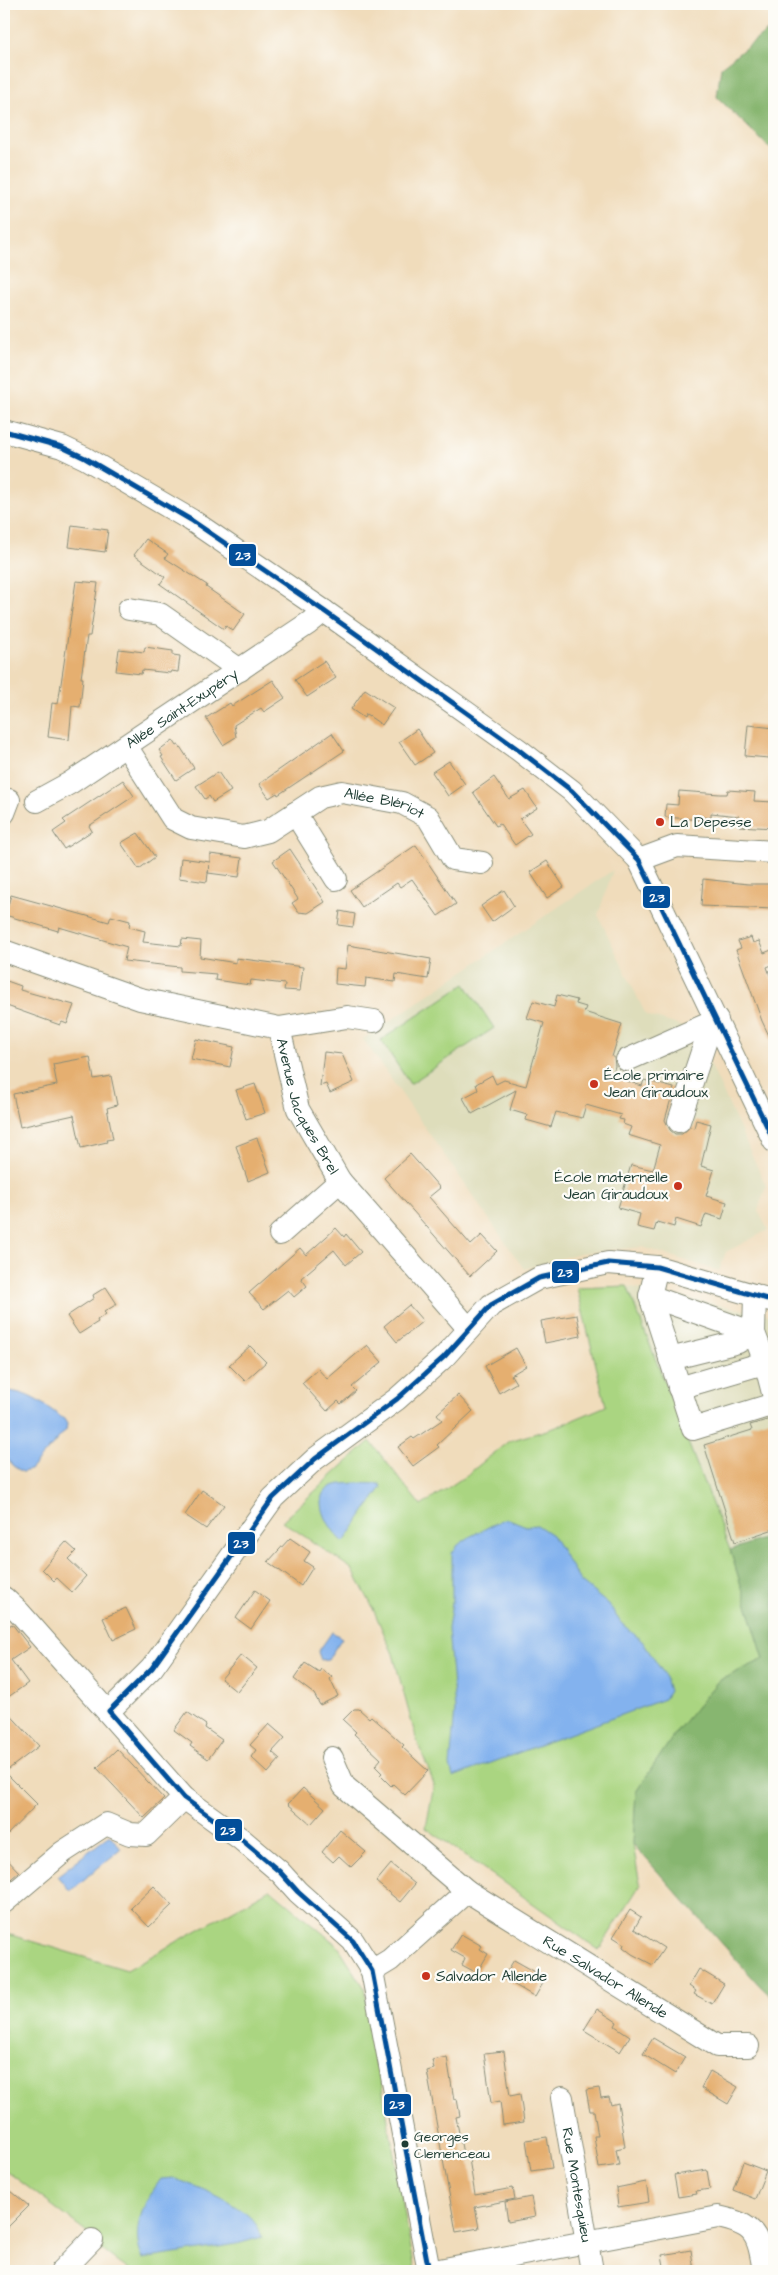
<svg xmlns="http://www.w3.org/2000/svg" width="778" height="2275" font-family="'Architects Daughter',sans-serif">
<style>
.built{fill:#deddbb}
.green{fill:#aad581;stroke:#64895a}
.forest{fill:#87b66f;stroke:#537a52}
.water{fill:#83b2ee;stroke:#517891}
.building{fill:#e5af70}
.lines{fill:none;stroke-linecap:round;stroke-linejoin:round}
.minor-casing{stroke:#888c78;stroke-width:24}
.minor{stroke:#fff;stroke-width:22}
.bus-1-casing{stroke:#fdfcf7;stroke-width:9}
.bus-1{stroke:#034f9a;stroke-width:5}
.poi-dot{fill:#c8321e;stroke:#fdfcf7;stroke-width:2}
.bus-dot{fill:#1f3d34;stroke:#fdfcf7;stroke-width:2}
.labels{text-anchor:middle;stroke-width:4.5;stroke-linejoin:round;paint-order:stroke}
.bus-label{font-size:14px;fill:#1f3d34;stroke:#fdfcf7;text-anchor:start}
.street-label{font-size:15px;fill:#1f3d34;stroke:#fdfcf7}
.poi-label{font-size:15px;fill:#1f3d34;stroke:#fdfcf7;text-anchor:start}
.line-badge{stroke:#fdfcf7;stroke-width:2}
.badge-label{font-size:14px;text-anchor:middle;font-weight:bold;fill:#fff}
</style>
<rect width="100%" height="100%" fill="#fdfcf7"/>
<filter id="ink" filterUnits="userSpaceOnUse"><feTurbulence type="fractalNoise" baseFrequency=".02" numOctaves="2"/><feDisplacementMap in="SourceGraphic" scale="10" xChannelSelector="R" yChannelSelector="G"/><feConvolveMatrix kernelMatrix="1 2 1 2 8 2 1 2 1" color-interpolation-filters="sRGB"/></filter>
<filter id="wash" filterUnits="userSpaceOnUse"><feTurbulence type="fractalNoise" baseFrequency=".0096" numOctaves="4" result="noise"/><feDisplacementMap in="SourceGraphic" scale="20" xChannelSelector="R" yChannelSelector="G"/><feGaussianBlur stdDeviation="1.12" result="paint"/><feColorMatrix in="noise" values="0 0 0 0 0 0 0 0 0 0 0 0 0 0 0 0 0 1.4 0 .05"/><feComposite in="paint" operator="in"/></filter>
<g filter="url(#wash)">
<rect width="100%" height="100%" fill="#f0dcbb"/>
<!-- built -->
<path class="built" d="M613,870l-15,45 48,100 35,11 14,29 13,4 58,127 -8,24 10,20 -42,22 -7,19 -77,-24 -62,6 -56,16 -161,-230z
M627,1286l147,30v219l-44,15z"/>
<!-- green -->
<path class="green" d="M465,984l29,44 -84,56 -29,-44z
M627,1286l103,264 34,109 -46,22 -42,51 -40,60 -3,52 7,41 -41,65 -173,-122 8,-44 -18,-46 -23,-84 -23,-52 -18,-33 -70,-48 88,-80 51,65 46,-31 42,-34 45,-13 52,-22 -29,-118z
M270,1889l68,57 26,41 51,284h-285l-33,-25 -10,-14 -83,-63v-236l123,37z"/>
<!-- forest -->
<path class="forest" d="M774,26v126l-57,-55 4,-30z
M774,1535v464l-14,-13 -127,-142 3,-52 40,-60 42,-51 46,-22 -34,-109z"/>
<!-- water -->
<path class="water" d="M7,1391c23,1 40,16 57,28l3,5 -1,6 -36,40 -8,2 -10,-7 -8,-11v-61z
M356,1483l24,1 2,3 -38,55c-12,-9 -33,-41 -15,-54 7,-5 18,-4 27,-5z
M504,1519h5l17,7 11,-1 15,10 28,46 29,24 12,18 21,18 22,33 5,17 -5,8 -211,78 -3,-11 5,-56 -7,-81 4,-27v-49l6,-8 13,-9z
M332,1632l10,6 -14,21 -7,1 -3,-8z
M110,1835l11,14 -51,42 -13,-15z
M174,2178c26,11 80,27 88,59l-25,7 -94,15c-14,-28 1,-57 18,-80z"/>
<g id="blocks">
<!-- building -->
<path class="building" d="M72,525l36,5 -3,22 -36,-5z
M146,539l22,15 -3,4 42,27 -1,2 39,27 -12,17 -7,-5 -2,3 -64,-45 5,-7 -31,-22z
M76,581l22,2 -8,53h-3l-6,42h2l-3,29 -8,-1 -3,34 -21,-3 4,-34 6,1z
M145,647l28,4v4l7,1 -2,16 -7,-1 -1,2 -28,-3 -1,4 -25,-3 3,-22 25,3z
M324,661l12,17 -29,19 -12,-17z
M273,680l12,18 -21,14 -3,-4 -27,17 2,12 -13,8 -17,-27 24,-15 2,3z
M365,689l29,19 -12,17 -16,-11 -2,4 -13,-9z
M748,725l26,3 -1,20 -2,-1 -2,11 -24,-2z
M417,729l16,24 -18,12 -16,-23z
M332,733l12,18 -66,44 -1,-2 -8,5 -10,-14z
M173,740l4,6 2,-1 15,23 -18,12 -15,-23 2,-1 -4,-6z
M449,761l16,23 -17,12 -16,-24z
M218,772l13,19 -18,11 -4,-6 -4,3 -9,-13z
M494,777l15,22 16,-9 12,18 -17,11 11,15 -16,11 -15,-21 -4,2 -23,-34z
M123,780l11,16 -45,30 3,5 -28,18 -11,-17 13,-9 -3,-3z
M728,790l27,2 -1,9 20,1v26l-35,-2v-10l-28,-3v5l-9,-1v3l-37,-3 1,-13 12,1 1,-14 41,3h7z
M138,833l17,24 -16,12 -18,-26z
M416,845l40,59 -18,12 -26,-37 -12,8 -3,-4 -35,24 -12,-17z
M290,849l35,53 -17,11 -10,-1 -6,-9 6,-4 -25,-38z
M210,854l32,4 -3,19 -31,-4 1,-8 -2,17 -28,-4 2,-20 29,4z
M547,861l17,26 -17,11 -17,-26z
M703,879l45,5h26v25l-73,-3z
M504,890l10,16 -22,16 -11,-16z
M11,895l98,27 2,-6 19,5 -1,6 16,4 -2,11 38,4 1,-7 19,2 -1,16 36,6v-5l67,9 -3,24 -16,-1 1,-6 -34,-4 -1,5 -35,-5 1,-6 -36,-3v-4l-56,-6 3,-14 -68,-20 -1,4 -53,-16z
M340,911l15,3 -2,13 -15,-2z
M751,937l2,6 6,-2 5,12 10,-4v15l-7,3 7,19v60l-12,-25 -26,-71 5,-2 -3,-7z
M348,945l83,14 -3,20 -32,-5 -1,8 -29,-4 -1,9 -30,-3 1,-16 9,1z
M4,980l17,6 -1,4 54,15 -7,19 -5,-2 -2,3 -56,-20z
M557,995l20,5 -1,4 10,3 -2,5 38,12 -10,33h2l1,9 -3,10 30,10 2,-6 30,8 -9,32 5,10 5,4h7l8,-7 4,1 2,-8 15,4 -10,42 13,4 -8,26 21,6 -5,17 -16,-5 -5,13 -25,-8 -2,8 -17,-5 -3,9 -17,-4 3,-13 -22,-6 13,-43 22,5 7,-25 -32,-10 3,-8 -8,-3 1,-4 -5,-1 2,-4 -35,-10 -4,13 -26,-6 -5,15 -25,-7 1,-5 -17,-5 6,-20 -44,24 -9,-16 15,-8 -2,-6 16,-9 4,9 8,-4 22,6 18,-63 -17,-5 6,-17 21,6z
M196,1039l38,8 -4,20 -39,-8z
M324,1052l18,2 12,28 -24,11 -4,-9 -6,2z
M90,1057l4,22 17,-3 6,29 -10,3 6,31 -7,1 1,2 -26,6 -7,-33 -54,12 -7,-33 44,-9 -4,-21z
M255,1084l10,29 -19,6 -10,-29z
M257,1138l13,34 -22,9 -12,-35z
M410,1154l30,34 -11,9 42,48 11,-10 15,16 -27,25 -86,-98z
M336,1228l8,9 2,-3 15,18 -15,13 -12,-15 -33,28 6,8 -13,11 -6,-7 -24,19 -15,-16 51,-45 6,7z
M106,1287l11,17 -13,8 2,2 -9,6 1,2 -19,12 -12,-18 27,-18 -1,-3z
M409,1305l14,16 -26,21 -13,-16z
M577,1315l4,21 -36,7 -4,-22z
M367,1345l15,17 -30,25 4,4 -15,13 -3,-3 -11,10 -25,-28 16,-14 9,10z
M250,1346l16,16 -21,19 -16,-16z
M516,1348l10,18 -15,9 5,8 -17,10 -14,-27z
M458,1395l15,16 -36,34 2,2 -26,19 -15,-19 14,-10 2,2 28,-19 -5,-6z
M774,1418v111l-39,13 -31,-97 48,-15 -2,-5z
M202,1490l22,15 -18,24 -21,-14z
M290,1538l20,14 -6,9 9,6 -12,19 -33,-24z
M66,1542l10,9 -8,8 18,17 -14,16 -15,-14 -3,3 -12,-12z
M255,1590l15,11 -19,28 -15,-11z
M126,1608l10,21 -23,11 -10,-22z
M12,1624l18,23 -19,13 17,23 -24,17v-71z
M241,1655l16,13 -20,24 -16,-13z
M305,1663l14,9 2,-3 11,8 -2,2 8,17 -18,9 -6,-11 -20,-15z
M4,1708l35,38 -34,26 32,32 -33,34z
M354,1709h5l10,9 2,-2 33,29 -2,2 26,24 -23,24 -12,-11 -2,2 -11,-11 2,-2 -7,-7 6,-7 -27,-25 2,-2 -13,-12z
M187,1712l19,13 -1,3 17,12 -14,19 -18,-13 2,-3 -18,-13z
M269,1724l16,14 -13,14 8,7 -12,14 -17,-16 5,-7 -6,-5z
M117,1749l47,50 -20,19 -47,-50z
M303,1788l22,20 -14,16 -23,-20z
M340,1830l26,22 -15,15 -12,-11 -6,6 -11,-10z
M4,1856l15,16 -15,13z
M391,1864l24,20 -15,18 -24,-20z
M154,1886l18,19 -23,22 -18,-19z
M630,1910l11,7 -7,12 30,19 -11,17 -21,-11 -9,-7 1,-3 -11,-7z
M461,1934l21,12 -2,3 8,5 -11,19 -15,-8 3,-7 -14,-8z
M514,1960l32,18 -11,19 -32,-19z
M699,1969l25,15 -12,20 -18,-10 2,-3 -7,-5z
M597,2009l20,13 -2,4 15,10 -10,16 -36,-22z
M653,2038l32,19 -10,17 -32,-20z
M504,2051l6,45 10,-2 4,28 -21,3 -3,-24 -9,2 -7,-50z
M447,2057l7,43 3,-1 3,17 -4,1 7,37 5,-1 7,42 38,-7 2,11 -40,8 4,21 -23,4 -29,-161 7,-2 -2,-9z
M710,2071l28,16 -10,17 -27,-16z
M599,2088l2,10 8,-1 2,8 7,-2 7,44 -9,2 3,16 -20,3 -5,-32h4l-4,-25h-4l-4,-21z
M547,2137l5,31 -21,3 -5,-31z
M743,2162l23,9 -11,28 -22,-9z
M707,2170l3,19 -14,2 1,3 -19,3 -4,-22z
M646,2182l3,20 -31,5 -2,-19z
M11,2191l18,15 -25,25v-31z
M531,2197l4,20 -27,5 -3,-20z
M691,2250l3,21h-29l-3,-16z"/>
</g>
</g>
<g filter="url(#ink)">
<use href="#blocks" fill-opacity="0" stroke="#888c78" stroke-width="1"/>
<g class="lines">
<defs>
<g id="minor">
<path d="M4,431l58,16 23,11 106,62 133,91 195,139 53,41 67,69 135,281"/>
<path d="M129,609l31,5 80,56"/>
<path id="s1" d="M126,746l47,73 18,9 53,9 24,-6 52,-34 22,-5 60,11 26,14 25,42 29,4"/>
<path id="s2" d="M37,801l33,-18 239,-160 15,-12"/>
<path d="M4,813l5,-13"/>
<path d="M295,813l41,66"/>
<path d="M639,860l38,-14 97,6"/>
<path id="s3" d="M4,951l136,48 139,29 19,81 42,72 129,148"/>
<path d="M279,1028l68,-11 27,4"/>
<path d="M627,1060l90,-40"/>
<path d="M679,1121l33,-99"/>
<path d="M280,1234l60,-53"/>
<path d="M657,1267l-7,29 43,133 81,-25"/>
<path d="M755,1295l-1,38 11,29 9,35"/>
<path d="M650,1296l104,37"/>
<path d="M670,1359l68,-17 16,-9"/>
<path d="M679,1388l95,-28"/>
<path d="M4,1598l15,14 165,186 57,41 39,33 18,20 55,49 19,30 57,300"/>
<path d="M109,1711l43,-43 121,-170 42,-39 82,-60 47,-42 47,-52 48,-27 69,-15 49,4 117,34"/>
<path id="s4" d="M332,1758l12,28 123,105 250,155h31"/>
<path d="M4,1902l59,-50 43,-28 24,10 16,1 38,-37"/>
<path d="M372,1971l18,-11 77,-69"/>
<path id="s5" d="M562,2098l30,173"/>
<path d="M62,2271l30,-31"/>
<path d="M434,2271l284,-54c39,8 40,19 46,54"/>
</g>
</defs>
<!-- minor casing -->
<use href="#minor" class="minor-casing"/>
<!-- minor -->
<use href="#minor" class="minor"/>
<defs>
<path id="bus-1" d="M4,431l58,16 23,11 106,62 133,91 195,139 53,41 67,69 135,281
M109,1711l43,-43 121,-170 42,-39 82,-60 47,-42 47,-52 48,-27 69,-15 49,4 117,34
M109,1711l75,87 57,41 39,33 18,20 55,49 19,30 57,300"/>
</defs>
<!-- bus-1 casing -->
<use href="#bus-1" class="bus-1-casing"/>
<!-- bus-1 -->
<use href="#bus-1" class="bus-1"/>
</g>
</g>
<!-- markers -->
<g class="poi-dot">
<circle cx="660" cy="822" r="5"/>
<circle cx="594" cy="1084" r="5"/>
<circle cx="678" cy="1186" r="5"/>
<circle cx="426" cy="1976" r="5"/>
</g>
<circle class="bus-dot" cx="405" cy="2144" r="4.5"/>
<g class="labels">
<!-- bus labels -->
<g class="bus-label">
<text x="414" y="2141">Georges<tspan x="414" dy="17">Clemenceau</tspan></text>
</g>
<!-- street labels -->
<g class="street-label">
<text dy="5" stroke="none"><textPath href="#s2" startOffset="172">Allée Saint-Exupéry</textPath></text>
<text dy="5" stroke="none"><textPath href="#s1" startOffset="314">Allée Blériot</textPath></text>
<text dy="5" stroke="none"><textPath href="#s3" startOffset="370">Avenue Jacques Brel</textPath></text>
<text dy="5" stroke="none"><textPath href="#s4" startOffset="355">Rue Salvador Allende</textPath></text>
<text dy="5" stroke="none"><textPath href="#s5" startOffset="88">Rue Montesquieu</textPath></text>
</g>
<!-- poi labels -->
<g class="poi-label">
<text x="670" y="827">La Depesse</text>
<text x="604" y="1080">École primaire<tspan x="604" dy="17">Jean Giraudoux</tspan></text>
<text x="668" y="1182" text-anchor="end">École maternelle<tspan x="668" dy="17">Jean Giraudoux</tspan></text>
<text x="436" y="1981">Salvador Allende</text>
</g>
</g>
<g class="line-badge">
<rect x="228" y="543" width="29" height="24" rx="5" fill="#034f9a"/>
<rect x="642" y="885" width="29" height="24" rx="5" fill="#034f9a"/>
<rect x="551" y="1260" width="29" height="24" rx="5" fill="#034f9a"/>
<rect x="227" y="1531" width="29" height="24" rx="5" fill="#034f9a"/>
<rect x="214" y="1818" width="29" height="24" rx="5" fill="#034f9a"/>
<rect x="383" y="2093" width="29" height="24" rx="5" fill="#034f9a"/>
</g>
<g class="badge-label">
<text x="243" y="560">23</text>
<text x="657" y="902">23</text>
<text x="565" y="1277">23</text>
<text x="241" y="1548">23</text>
<text x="228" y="1835">23</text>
<text x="397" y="2109">23</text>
</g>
<!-- margin -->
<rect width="778" height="2275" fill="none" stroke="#fdfcf7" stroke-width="20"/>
</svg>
